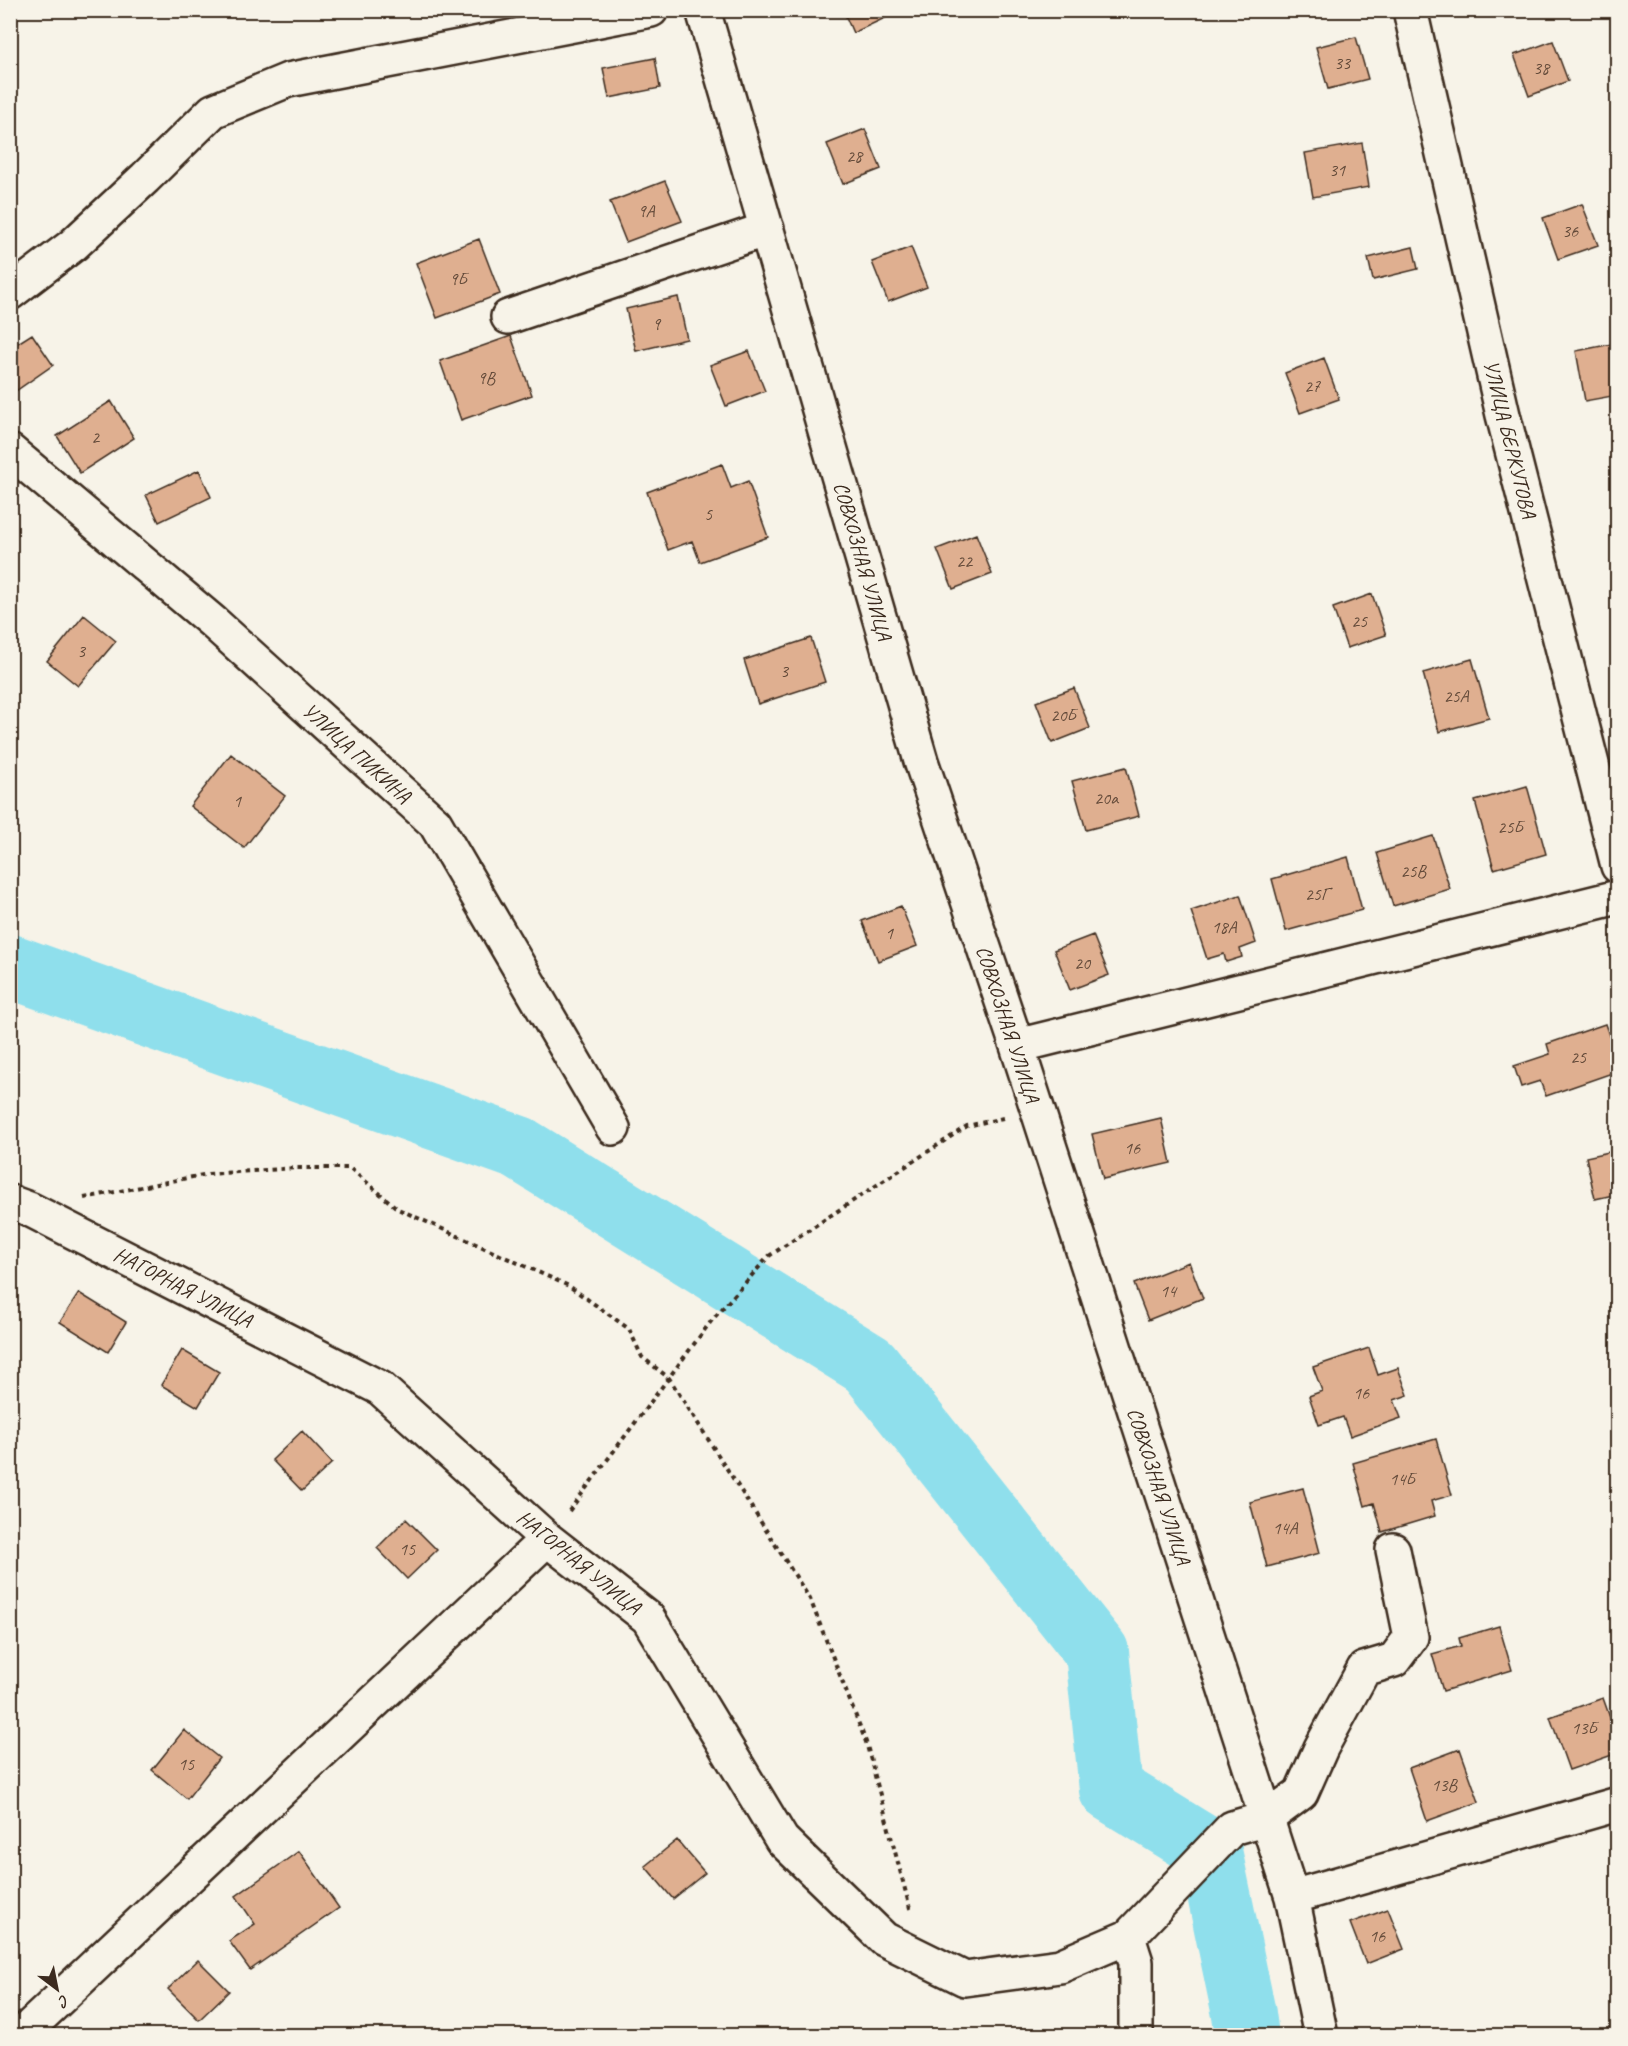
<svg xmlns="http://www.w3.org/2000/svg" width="1628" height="2046" font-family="Caveat,sans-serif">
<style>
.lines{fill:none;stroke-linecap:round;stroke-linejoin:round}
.river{stroke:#8fdfec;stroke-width:64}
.building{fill:#dfaf90;stroke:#3b2a1e;stroke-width:1.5}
.minor-casing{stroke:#3b2a1e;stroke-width:38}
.path{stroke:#3b2a1e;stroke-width:4;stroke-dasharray:4.5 4.5;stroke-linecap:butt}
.minor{stroke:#f7f3e8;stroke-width:33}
.labels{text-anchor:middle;stroke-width:6;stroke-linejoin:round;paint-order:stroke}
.number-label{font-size:18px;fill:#644b3a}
.street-label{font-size:21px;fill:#3b2a1e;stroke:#f7f3e8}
</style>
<rect width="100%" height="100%" fill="#f7f3e8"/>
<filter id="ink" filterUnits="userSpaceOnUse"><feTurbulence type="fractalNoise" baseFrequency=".0167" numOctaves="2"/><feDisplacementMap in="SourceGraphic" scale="12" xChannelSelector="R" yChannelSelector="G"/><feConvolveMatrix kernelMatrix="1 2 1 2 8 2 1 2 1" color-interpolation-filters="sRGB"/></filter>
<g filter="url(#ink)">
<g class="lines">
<!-- river -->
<path class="river" d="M10,966l509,182 350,217 228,287 14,138 99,61 34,163 3,22"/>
</g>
<!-- building -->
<path class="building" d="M843,10h59l-49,23z
M1356,37l12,42 -40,10 -12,-42z
M1553,41l15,40 -39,15 -15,-41z
M655,58l5,30 -51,10 -6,-30z
M865,129l16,40 -38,15 -16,-40z
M1362,143l7,44 -56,10 -8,-44z
M665,181l17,40 -56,21 -16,-40z
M1582,204l16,41 -40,14 -15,-41z
M479,239l21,55 -63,24 -21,-55z
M911,247l16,40 -39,15 -16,-40z
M1413,247l5,22 -45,11 -5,-22z
M678,297l9,42 -51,12 -10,-42z
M32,334l21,31 -43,30v-47z
M511,336l21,59 -71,25 -21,-59z
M1617,343l1,52 -33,6 -9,-50z
M749,351l16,40 -39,15 -16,-41z
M1324,358l15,41 -39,14 -15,-40z
M111,401l23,37 -54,35 -23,-37z
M722,464l9,24 17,-7 20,56 -68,25 -8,-21 -24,9 -21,-58z
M199,470l12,27 -52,25 -13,-27z
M976,534l16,40 -39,15 -16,-40z
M1372,594l14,41 -39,13 -14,-40z
M84,615l32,26 -38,45 -31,-25z
M811,638l14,44 -67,22 -14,-44z
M1472,659l17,59 -50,14 -16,-59z
M1074,688l16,40 -38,15 -16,-41z
M231,754l54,42 -41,52 -54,-42z
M1126,767l13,49 -53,14 -14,-49z
M1527,786l19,68 -52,15 -19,-68z
M1433,836l17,53 -57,17 -16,-53z
M1348,857l14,53 -76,21 -14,-52z
M1240,895l16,48 -16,6 2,8 -16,5 -2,-8 -17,5 -16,-48z
M901,906l16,40 -39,15 -16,-40z
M1093,935l16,40 -39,15 -16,-40z
M1605,1024l13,37v10l-72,25 -6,-15 -19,6 -7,-21 36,-12 -3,-10z
M1161,1118l10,45 -68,16 -11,-45z
M1618,1150v44l-23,5 -9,-42z
M1189,1262l14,36 -55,22 -14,-36z
M79,1293l47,29 -18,30 -48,-30z
M1369,1348l9,27 20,-7 10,27 -14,5 7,18 -51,18 -7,-19 -24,8 -10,-29 13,-5 -9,-24z
M182,1350l37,22 -21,35 -37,-22z
M302,1431l30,32 -30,28 -30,-31z
M1436,1439l16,56 -21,6 4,15 -53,16 -8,-29 -9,3 -12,-43z
M1303,1488l17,65 -53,14 -17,-65z
M406,1519l31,31 -30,29 -30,-31z
M1499,1626l13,44 -69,21 -11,-37 29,-8 -2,-8z
M1603,1698l15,42v13l-49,17 -19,-53z
M184,1730l35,28 -32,41 -35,-29z
M1460,1749l19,53 -52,19 -18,-53z
M677,1840l28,33 -32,26 -28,-33z
M299,1851l40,57 -89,62 -21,-29 26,-17 -19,-28z
M1388,1909l16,40 -38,15 -16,-41z
M198,1960l31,31 -30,29 -31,-31z"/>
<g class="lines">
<defs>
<path id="minor" d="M703,10l218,751 96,285 275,851 29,139
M1410,10l93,405 115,451
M10,293l63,-48 72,-67 68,-67 75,-31 363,-70
M508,317l259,-88
M10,451l203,171 222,201 178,305
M1017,1046l601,-149
M10,1202l19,7 351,179 167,151 101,79 134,222 102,99 81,40 95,-13 68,-29 104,-109 35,-10 34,-25 20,-45 43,-79 30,-9 17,-23 -18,-87
M1292,1897l326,-93
M1128,1937l8,25v74
M20,2036l527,-497"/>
</defs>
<!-- minor casing -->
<use href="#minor" class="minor-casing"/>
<!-- path -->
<path class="path" d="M84,1198l124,-24 88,-6h54l48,41 171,77 60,43 13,28 27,21 141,221 56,143 45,170
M569,1511l143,-191 57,-64 198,-130 36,-8"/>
<!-- minor -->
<use href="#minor" class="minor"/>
</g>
</g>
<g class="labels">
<!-- number labels -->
<g class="number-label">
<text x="1342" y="69">33</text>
<text x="1541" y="74">38</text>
<text x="854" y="162">28</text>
<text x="1337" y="176">31</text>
<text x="646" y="217">9А</text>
<text x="1570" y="237">36</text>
<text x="458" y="285">9Б</text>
<text x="656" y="330">9</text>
<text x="486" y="384">9В</text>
<text x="1312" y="392">27</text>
<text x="95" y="443">2</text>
<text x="708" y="520">5</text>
<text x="964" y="567">22</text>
<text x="1359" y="627">25</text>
<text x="81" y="657">3</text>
<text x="784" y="677">3</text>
<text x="1456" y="702">25А</text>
<text x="1063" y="721">20Б</text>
<text x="1106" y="804">20а</text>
<text x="237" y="807">1</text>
<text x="1510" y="833">25Б</text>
<text x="1413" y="877">25В</text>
<text x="1317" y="900">25Г</text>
<text x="1224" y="933">18А</text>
<text x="889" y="939">1</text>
<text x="1082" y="969">20</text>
<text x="1578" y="1063">25</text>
<text x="1132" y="1154">16</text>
<text x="1168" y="1297">14</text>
<text x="1361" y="1399">16</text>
<text x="1402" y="1485">14Б</text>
<text x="1285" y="1534">14А</text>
<text x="407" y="1555">15</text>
<text x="1584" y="1734">13Б</text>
<text x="186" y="1770">15</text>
<text x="1444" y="1791">13В</text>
<text x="1377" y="1942">16</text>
</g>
<!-- street labels -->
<g class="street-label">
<text transform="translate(1510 439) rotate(76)" y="7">УЛИЦА БЕРКУТОВА</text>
<text transform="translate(863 561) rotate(74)" y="7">СОВХОЗНАЯ УЛИЦА</text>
<text transform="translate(357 753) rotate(42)" y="7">УЛИЦА ПИКИНА</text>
<text transform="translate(1008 1024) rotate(72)" y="7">СОВХОЗНАЯ УЛИЦА</text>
<text transform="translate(183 1287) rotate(27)" y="7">НАГОРНАЯ УЛИЦА</text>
<text transform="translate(1159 1486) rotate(72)" y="7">СОВХОЗНАЯ УЛИЦА</text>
<text transform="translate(579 1562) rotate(39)" y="7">НАГОРНАЯ УЛИЦА</text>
</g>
</g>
<!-- margin -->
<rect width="1628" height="2046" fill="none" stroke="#f7f3e8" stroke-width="36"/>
<rect x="18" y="18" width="1592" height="2010" fill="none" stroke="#3b2a1e" stroke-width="2" filter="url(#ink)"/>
<!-- north arrow -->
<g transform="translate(57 1989) rotate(148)" stroke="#f7f3e8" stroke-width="4.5" paint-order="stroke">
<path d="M0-4.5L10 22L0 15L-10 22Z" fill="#3b2a1e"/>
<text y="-9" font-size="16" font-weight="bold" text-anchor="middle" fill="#3b2a1e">С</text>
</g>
</svg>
